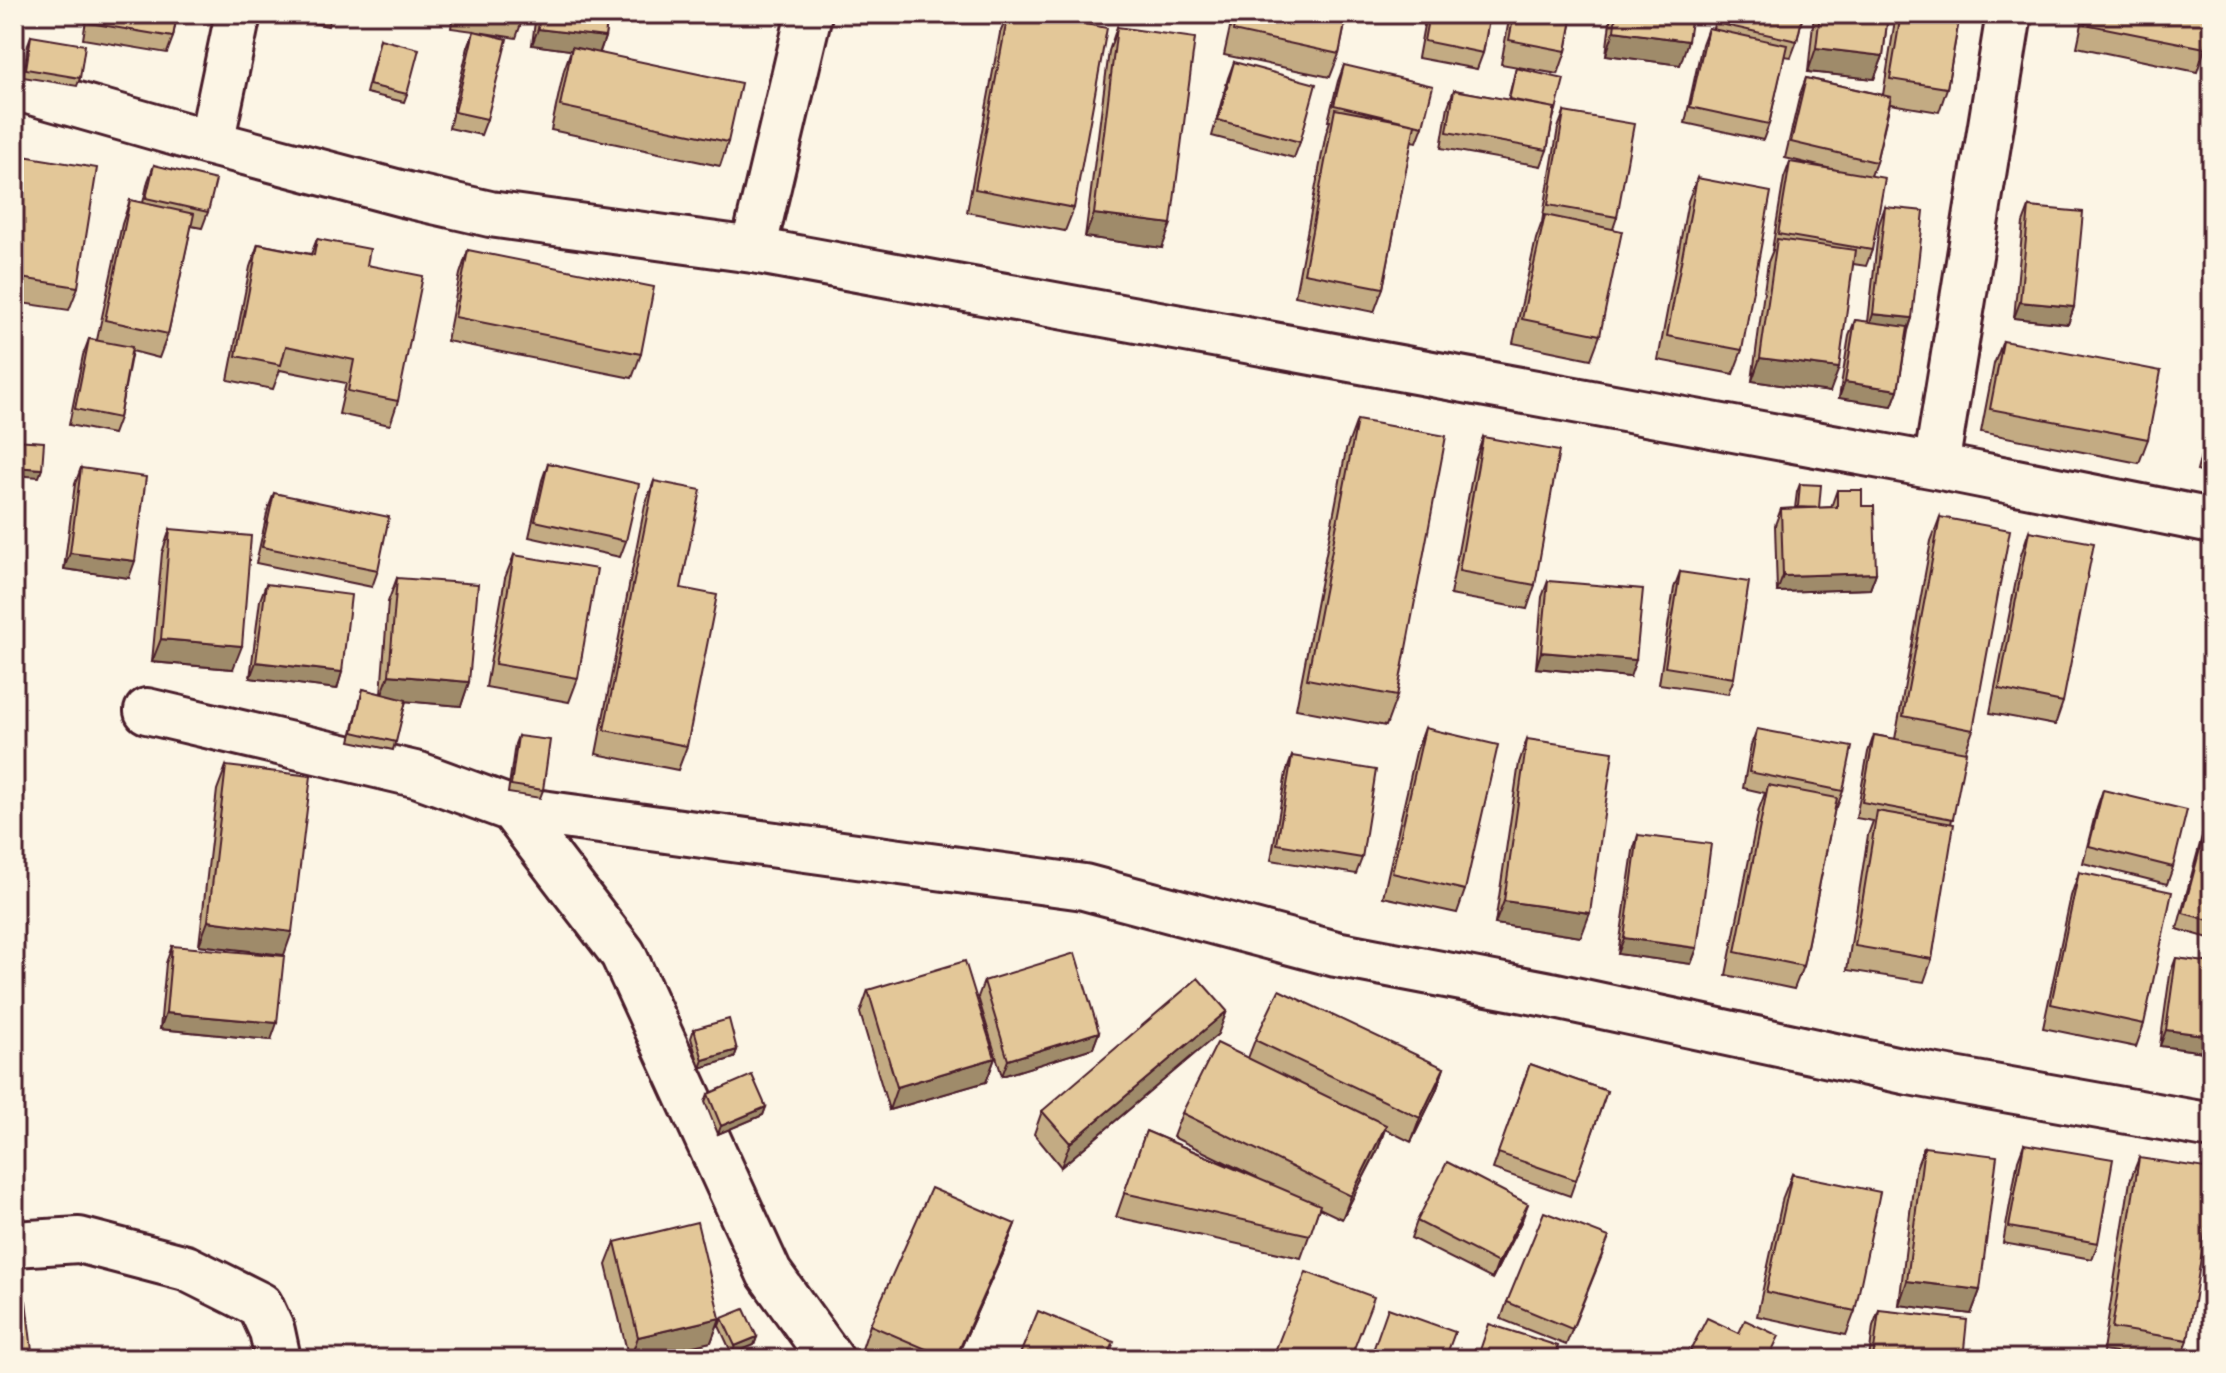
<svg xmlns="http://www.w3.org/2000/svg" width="2226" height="1373" font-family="Sriracha,sans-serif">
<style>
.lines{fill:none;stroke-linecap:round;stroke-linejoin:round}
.minor-casing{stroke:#4a1f2b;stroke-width:50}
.minor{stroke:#fcf5e5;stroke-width:44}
.wall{fill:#c3ab83;stroke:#4a1f2b;stroke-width:2}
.shaded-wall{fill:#9f8b6a;stroke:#4a1f2b;stroke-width:2}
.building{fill:#e3c798;stroke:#4a1f2b;stroke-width:2}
</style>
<rect width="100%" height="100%" fill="#fcf5e5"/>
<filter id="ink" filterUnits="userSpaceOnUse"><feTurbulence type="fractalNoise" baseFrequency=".0125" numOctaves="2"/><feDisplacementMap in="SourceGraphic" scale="16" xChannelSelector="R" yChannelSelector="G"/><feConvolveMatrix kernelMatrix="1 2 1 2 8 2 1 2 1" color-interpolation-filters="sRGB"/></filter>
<g filter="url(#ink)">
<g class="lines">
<defs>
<path id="minor" d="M14,87l197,56 196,52 83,19 263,36 1183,216 276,55
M211,143l27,-129
M753,250l56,-236
M1936,466l73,-452
M147,711l272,64 93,34 111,145 146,319 62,86
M512,809l572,78 252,67 215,41 358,77 303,54
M14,1244l65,-4 107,28 74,37 12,26 6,28"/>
</defs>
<!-- minor casing -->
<use href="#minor" class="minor-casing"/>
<!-- minor -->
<use href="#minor" class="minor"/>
</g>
<!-- wall -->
<path class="wall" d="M87,14h90l-4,23 -6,16 -84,-14z
M275,14h28l-3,6z
M310,14h22l-4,12 -20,-4z
M453,14h70l-1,7 -6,17 -39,-6 10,87 -6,16 -32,-7 19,-81 6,-16 -23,-3z
M536,14h72l-3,23 -5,15 128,90 -8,24 -169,-36 13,-60 7,-20 -39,-5z
M1008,14h24l42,194 -9,23 -98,-19 33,-179z
M1080,14h18l-1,3z
M1233,14h114l-8,40 -9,23 -106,-22z
M1426,14h64l-7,39 -6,16 -59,-11z
M1510,14h63l-7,37 -8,23 -57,-10z
M1611,14h81l-12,51 -74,-10z
M1716,14h87l-6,27 -6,16 -7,-1 -15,68 -6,16 -78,-17 17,-79 6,-16 5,1z
M1814,14h74l-5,42 -9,23 -66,-7z
M1896,14h64l-13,74 -8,24 -49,-8 -14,58 -5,14 1,74 -6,16 -13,-2 -23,128 -78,-11 16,-119 5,-12h-1l12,-72 6,-16 46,8 -51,-12 15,-64 6,-16 77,17z
M2084,14h128l-7,34 -8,24 -120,-25z
M1117,27l45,221 -77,-11 24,-186z
M31,36l49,42 -3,8 -54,-9 5,-33z
M380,39l27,55 -3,8 -38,-9z
M1234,62l66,80 -6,16 -82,-22 16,-58z
M1344,65l79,61 -6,16 -6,-1 -28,147 -9,24 -79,-16 31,-163 4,-12h-2l10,-40z
M1516,68l40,42 -3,9 -6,31 -6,16 -100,-18 7,-42 6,-16 54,10z
M1564,112l53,105 -4,12 -13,106 -9,24 -78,-16 23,-104 6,-17 16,-94z
M23,156l55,131 -9,23 -55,-8v-121z
M154,165l54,47 -6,16 -11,-2 -23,108 -9,24 -27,-7 -13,67 -6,16 -44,-9 14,-70 6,-16 8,1 25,-116 8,-24 13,3 5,-22z
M1697,178l45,172 -9,24 -75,-14 30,-159z
M1885,207l27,111 -4,13 -10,59 -6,16 -53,-8 10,-62 6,-16 13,2 11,-98z
M2029,207l45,100 -6,17 -54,-6 9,-95z
M317,239l50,26 31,136 -8,24 -51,-11 7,-31 -66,-13 -7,19 -45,-9 22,-113 8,-23 53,10z
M468,250l173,104 -9,24 -185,-37 13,-67z
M2003,341l145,98 -9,24 -158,-31 13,-68z
M2212,412v63l-15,-4z
M1357,420l40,276 -11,30 -90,-17 50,-259z
M1483,437l52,148 -8,24 -77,-14 25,-134z
M548,463l78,78 -6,16 -91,-20 13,-57z
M81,468l48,110 -65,-9 11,-85z
M654,481l27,107 6,158 -9,24 -82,-16 49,-249z
M1800,484l19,24 12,-1 6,-17 25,16 14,67 -6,16 -93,3 -2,-67 6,-16 14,-1 2,-16z
M274,493l104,77 -6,17 -116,-24 12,-54z
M1940,517l33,213 -8,22 -14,72 -19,135 -8,23 -77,-12 21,-135 5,-14 -17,-3 12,-66 6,-17 21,4 36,-198z
M170,529l63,140 -81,-7 10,-109z
M2029,531l34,171 -8,23 -65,-12 31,-158z
M514,555l64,123 -9,24 -83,-15 19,-109z
M1680,572l54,106 -6,16 -69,-10 15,-96z
M397,578l72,104 -8,24 -55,-5 -13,49 -43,-9 13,-52 18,5 7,-92z
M1548,581l82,96 -94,-9 6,-71z
M266,584l76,88 -5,17 -87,-11 10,-78z
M1425,728l40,162 -8,23 -74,-16 33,-145z
M1757,729l86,62 -6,16h-2l-32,159 -9,23 -68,-14 33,-166 6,-16 -22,-5 8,-43z
M518,736l25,54 -3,8 -32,-5 7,-49z
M1527,739l54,198 -86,-13 24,-161z
M1292,756l70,102 -6,16 -85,-14 15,-87z
M226,766l58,189 -85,-10 18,-155z
M2103,790l70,77 -6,17 -84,-21 14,-56z
M2208,819l4,1v119l-35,-10 25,-93z
M1638,835l59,113 -6,16 -73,-10 15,-103z
M2079,872l65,152 -8,23 -93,-19 28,-132z
M172,946l99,94 -111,-11 6,-66z
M2176,958l36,5v90l-52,-7 10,-72z
M984,981l115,51 -6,16 -91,28 -24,-79z
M868,990l127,68 -9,24 -97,28 -29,-97z
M694,1029l43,21 -3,8 -34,10 -9,-30z
M1218,1034l-157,133 -27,-33 8,-23z
M1255,1040l189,28 -8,23 -25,51 -26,-13 -7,20 -36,70 -23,-11 -18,50 -185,-41 30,-86 112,47 -85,-41 9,-24 66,-55z
M1530,1064l77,27 -37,105 -77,-27z
M708,1094l58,13 -3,8 -45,19 -13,-32z
M2024,1144l74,99 -6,16 -89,-16 15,-83z
M1924,1147l56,143 -9,24 -72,-9 16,-134z
M2139,1158l49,182 -7,19h-28l-50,-8 27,-170z
M1792,1174l63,137 -9,24 -89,-19 26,-119z
M1522,1220l-30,59 -81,-41 6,-17z
M1015,1224l-9,23 -50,112h-70l-24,-10 8,-24z
M615,1242l105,76 -9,24 -76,17h-6l-23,-94z
M1603,1253l-37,92 -65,-26 6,-17z
M1879,1310l84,49h-94l4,-33z
M722,1318l35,19 -3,8 -22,9 -13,-28z
M1690,1351l83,2 -3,6h-82z"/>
<!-- shaded-wall -->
<path class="shaded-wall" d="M38,14h31l-1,1z
M538,29l67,8 -6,17 -67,-9z
M1614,31l74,10 -8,24 -74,-10z
M1816,48l67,8 -9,23 -66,-7z
M1094,214l77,10 -9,24 -77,-11z
M2020,302l54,5 -6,17 -54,-6z
M1873,314l39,4 -6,16 -38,-4z
M1760,358l79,10 -9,24 -78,-11z
M1845,382l53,8 -6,16 -53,-8z
M14,467l28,2 -3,8 -25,-2z
M70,553l65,8 -6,17 -65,-9z
M1876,573l-6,16 -93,3 6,-16z
M161,639l81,7 -9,23 -81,-7z
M1541,652l95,8 -6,17 -94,-9z
M256,662l86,10 -5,17 -87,-11z
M389,675l80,7 -8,24 -81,-7z
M1504,901l86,12 -9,24 -86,-13z
M208,921l84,11 -8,23 -85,-10z
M1624,938l73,10 -6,16 -73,-10z
M1227,1011l-9,23 -157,133 9,-24z
M166,1013l111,10 -6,17 -111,-11z
M2166,1030l46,6v17l-52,-7z
M1099,1032l-6,16 -91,28 6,-16z
M737,1050l-3,8 -34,10 3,-8z
M995,1058l-9,24 -97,28 8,-23z
M1444,1068l-8,23 -25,51 9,-24z
M766,1107l-3,8 -45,19 3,-8z
M1386,1125l-8,24 -36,70 9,-23z
M1528,1204l-6,16 -30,59 6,-16z
M1015,1224l-9,23 -50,112h-1z
M1907,1281l73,9 -9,24 -72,-9z
M720,1318l-9,24 -76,17h-5l8,-22z
M757,1337l-3,8 -22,9 3,-8z"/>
<!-- building -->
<path class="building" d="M90,14h87l-4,23 -84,-14z
M311,14h21l-1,4z
M473,14h50l-1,7z
M540,14h68l-3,23 -67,-8z
M1008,14h24l75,14 -33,180 -99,-19z
M1236,14h111l-8,40 -106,-23z
M1429,14h61l-7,39 -59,-12z
M1514,14h59l-7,37 -57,-11z
M1616,14h76l-4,27 -74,-10z
M1718,14h85l-6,27 -81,-18z
M1820,14h68l-5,42 -67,-8z
M1901,14h59l-13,74 -57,-9z
M2087,14h125v2l-7,32 -120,-24z
M1117,27l78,11 -24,186 -77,-10z
M1708,28l79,17 -18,79 -79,-17z
M474,31l33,8 -20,80 -32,-7z
M31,36l54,9 -5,33 -54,-9z
M380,39l39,10 -12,45 -38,-9z
M572,47l169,36 -13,59 -168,-36z
M1234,62l82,22 -16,58 -82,-22z
M1344,65l89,21 -10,40 -89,-21z
M1516,68l48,11 -8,31h-2l1,-2 -46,-9z
M1806,78l85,19 -15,65 -85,-20z
M1454,90l101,18 -8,42 -100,-18z
M1335,109l80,15 -32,164 -79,-15z
M1564,112l70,12 -17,93 -69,-12z
M23,156l74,12 -19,119 -64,-10v-69z
M1790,162l95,16 -13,72 -94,-16z
M154,165l62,15 -8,32 -62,-14z
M1697,178l74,14 -29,158 -75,-14z
M130,200l64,14 -26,120 -63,-14z
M1885,207l39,4 -12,107 -39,-4z
M2029,207l54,5 -9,95 -54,-5z
M1545,215l77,16 -22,104 -78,-16z
M317,239l53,10 -3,16 56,11 -25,125 -50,-10 6,-31 -68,-14 -5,19 -45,-9 22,-112 56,11z
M1777,239l78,11 -16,118 -79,-10z
M468,250l186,37 -13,67 -186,-37z
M1855,320l53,7 -10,63 -53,-8z
M89,339l43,8 -13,71 -44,-9z
M2003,341l158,30 -13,68 -158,-30z
M1357,420l89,16 -49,260 -90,-17z
M2212,423v26l-6,-1z
M1483,437l76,14 -24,134 -76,-14z
M15,440l29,2 -2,27 -28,-2z
M548,463l91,21 -13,57 -91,-20z
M81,468l65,9 -11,84 -65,-8z
M654,481l47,9 -20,98 36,7 -30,151 -83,-16z
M1800,484l21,1 -2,23 -21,-1z
M1837,490h25v16h12l2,67 -93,3 -2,-67 56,-2z
M274,493l115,24 -11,53 -116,-23z
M1940,517l70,13 -37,200 -70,-14z
M170,529l81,7 -9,110 -81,-7z
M2029,531l65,12 -31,159 -64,-13z
M514,555l83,14 -19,109 -83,-14z
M1680,572l69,10 -15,96 -69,-11z
M397,578l81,6 -9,98 -80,-7z
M1548,581l95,8 -7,71 -95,-8z
M266,584l85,11 -9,77 -86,-10z
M363,689l43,11 -10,42 -43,-10z
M1425,728l73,17 -33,145 -73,-17z
M1757,729l95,18 -9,44 -94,-19z
M1874,735l92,17 -13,67 -91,-17z
M518,736l32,4 -7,50 -32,-5z
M1527,739l86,13 -23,161 -86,-12z
M1292,756l84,14 -14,88 -85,-14z
M226,766l85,10 -19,156 -84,-11z
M1768,785l69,13 -34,168 -68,-14z
M2103,790l84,20 -14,57 -84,-21z
M1877,811l77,13 -22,135 -77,-13z
M2208,819l4,1v101l-29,-8z
M1638,835l73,9 -14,104 -73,-10z
M2079,872l93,20 -28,132 -93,-20z
M172,946l112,10 -7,67 -111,-10z
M1075,953l24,79 -91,28 -24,-79z
M2176,958l36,5v73l-46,-6z
M965,961l30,97 -98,29 -29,-97z
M1198,978l29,33 -157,132 -28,-32z
M1279,990l165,78 -24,50 -165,-78z
M729,1019l8,31 -34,10 -9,-31z
M1217,1043l169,82 -35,71 -169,-83z
M1530,1064l77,27 -31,89 -78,-27z
M752,1075l14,32 -45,19 -13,-32z
M1146,1131l174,74 -10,30 -186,-42z
M2024,1144l89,15 -15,84 -89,-16z
M1924,1147l73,9 -17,134 -73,-9z
M2139,1158l73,11v19l-24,152 -76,-12z
M1447,1162l81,42 -30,59 -81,-42z
M1792,1174l88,18 -25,119 -89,-19z
M931,1188l84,36 -60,135h-6l-79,-34z
M1544,1212l65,25 -37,92 -65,-27z
M697,1222l23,96 -82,19 -23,-95z
M1306,1272l68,25 -24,62h-78z
M26,1301l7,58h-19v-57z
M1388,1308l67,24 -10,27h-75z
M744,1309l13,28 -22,9 -13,-28z
M1879,1310l88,10 -4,39h-90z
M1038,1311l76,31 -7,17h-89z
M1707,1318l32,15 6,-13 34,16 -11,23h-60l-18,-8z
M1489,1324l69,22 -4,13h-77z"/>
</g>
<!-- margin -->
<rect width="2226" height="1373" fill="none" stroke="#fcf5e5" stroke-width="48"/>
<rect x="24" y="24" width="2178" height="1325" fill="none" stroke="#4a1f2b" stroke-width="3" filter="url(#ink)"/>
</svg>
